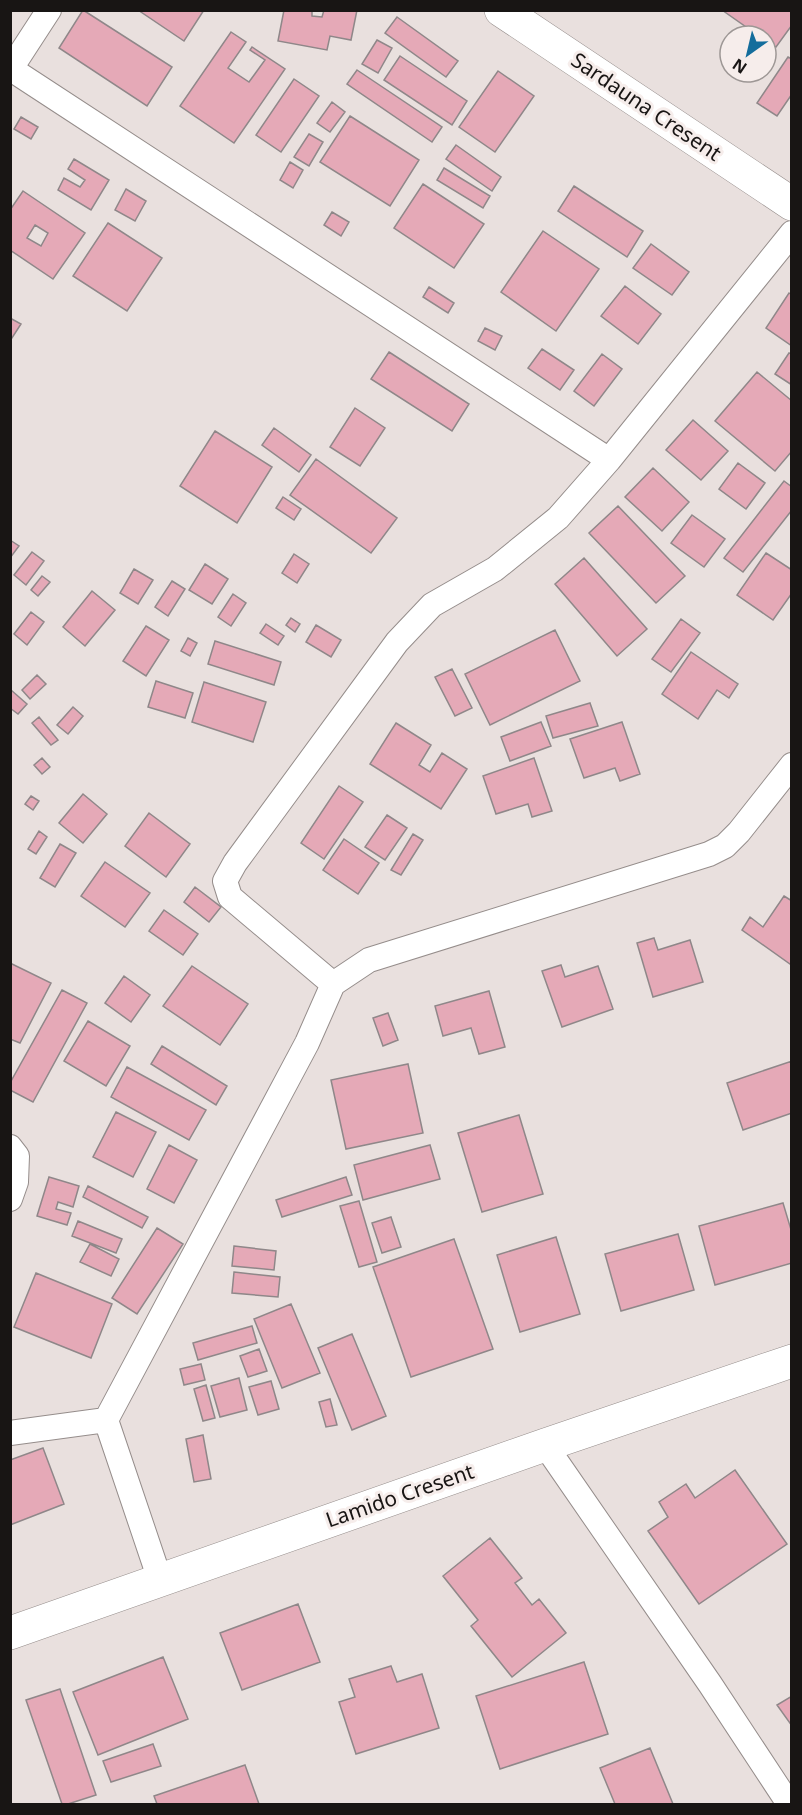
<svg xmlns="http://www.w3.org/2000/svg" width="802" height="1815" font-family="'Noto Sans',sans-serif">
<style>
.building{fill:#e5a9b7;stroke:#8f8789;stroke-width:1.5;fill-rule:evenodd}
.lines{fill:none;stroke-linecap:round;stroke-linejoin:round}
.street-casing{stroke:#958d8b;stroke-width:26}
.secondary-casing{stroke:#958d8b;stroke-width:34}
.street{stroke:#fff;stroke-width:24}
.secondary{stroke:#fff;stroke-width:33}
.labels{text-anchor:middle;stroke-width:6;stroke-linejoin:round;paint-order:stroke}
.street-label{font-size:21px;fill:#181514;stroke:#f6edeb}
</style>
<rect width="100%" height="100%" fill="#e9e0de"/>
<!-- building -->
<path class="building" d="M83,10l89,57 -25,39 -88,-58z
M138,10h66l-20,31z
M284,10h28v6l10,1 2,-7h33l-6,30 -21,-4 -3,14 -49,-9z
M722,10h70v15l-16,22 -10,-7v-4h-7z
M397,17l61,44 -12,16 -61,-44z
M231,32l15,10 -18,26 21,14 16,-22 -15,-10 2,-3 33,22 -51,74 -54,-37z
M377,40l15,8 -14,25 -16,-9z
M400,56l67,45 -15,24 -68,-45z
M788,57l4,2v35l-15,22 -20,-13z
M357,70l85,57 -10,15 -85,-58z
M498,71l36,25 -39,56 -36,-25z
M294,79l25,17 -38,56 -25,-17z
M332,102l13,10 -15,20 -13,-9z
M350,116l69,44 -29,46 -70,-44z
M21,117l17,10 -7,12 -17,-10z
M309,134l14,8 -14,24 -15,-9z
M456,145l45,32 -9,14 -46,-32z
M74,159l35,21 -18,30 -33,-20 6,-12 16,9 5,-7 -17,-11z
M290,162l13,8 -10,18 -13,-8z
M444,168l46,28 -7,12 -46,-28z
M423,184l61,40 -30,44 -60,-40z
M574,186l69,45 -16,26 -69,-46z
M126,189l20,12 -11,20 -20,-11z
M23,191l62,42 -32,46 -43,-29v-40zM35,225l13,8 -7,13 -14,-8z
M332,212l17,10 -8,14 -17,-11z
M108,223l54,35 -35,53 -54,-35z
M543,231l56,38 -43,62 -55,-39z
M651,244l38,28 -17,23 -39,-27z
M625,286l36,28 -23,30 -37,-28z
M429,287l25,16 -6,10 -25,-16z
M789,293l3,2v51l-26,-18z
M10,318l11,6 -11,17z
M485,328l17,8 -7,14 -17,-9z
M542,349l32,21 -14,20 -32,-22z
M389,352l80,52 -17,27 -81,-52z
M789,353l3,1v31l-17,-11z
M602,354l20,15 -28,37 -20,-15z
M757,372l35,29v50l-17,20 -60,-50z
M355,408l30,20 -25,38 -30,-19z
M693,420l35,31 -27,29 -35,-30z
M274,428l37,27 -12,17 -37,-27z
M215,431l57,36 -35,56 -57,-37z
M316,459l81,59 -26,35 -81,-58z
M738,463l27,20 -19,26 -27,-20z
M653,468l36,34 -27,29 -37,-34z
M784,481l8,6v23l-49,62 -19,-14z
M283,497l18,12 -7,11 -18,-12z
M618,506l67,70 -29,27 -67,-70z
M692,515l33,24 -21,28 -33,-24z
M10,540l9,6 -9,12z
M32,552l12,9 -18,24 -12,-10z
M766,553l26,17v23l-19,27 -36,-25z
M294,554l15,10 -12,19 -15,-10z
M584,558l63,71 -30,27 -62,-72z
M205,564l23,15 -16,25 -23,-14z
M134,569l19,11 -15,24 -18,-11z
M42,576l8,6 -12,14 -7,-6z
M172,581l13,8 -17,27 -13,-9z
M92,591l23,19 -30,36 -22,-19z
M233,594l13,9 -15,23 -13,-9z
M31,612l13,10 -17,23 -13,-11z
M291,618l9,6 -5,8 -9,-7z
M681,619l19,14 -29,39 -19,-13z
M266,624l18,12 -6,9 -18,-12z
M316,625l25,15 -10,17 -25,-15z
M146,626l23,14 -23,36 -23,-15z
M555,630l25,51 -90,44 -25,-51z
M188,638l9,5 -7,13 -9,-5z
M215,641l66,21 -7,23 -66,-21z
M691,652l47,32 -9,14 -12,-8 -19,29 -36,-25z
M452,669l20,39 -17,8 -20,-39z
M37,675l9,9 -16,15 -8,-9z
M156,681l37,12 -8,25 -37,-11z
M204,682l62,20 -13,40 -61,-20z
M11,690l16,14 -9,10 -8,-6z
M590,703l8,23 -45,12 -7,-22z
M73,707l10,9 -15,18 -11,-9z
M39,717l19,23 -7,5 -19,-22z
M541,722l10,24 -41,15 -9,-24z
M622,722l18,52 -20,7 -5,-13 -31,10 -14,-39z
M396,723l35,22 -12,20 11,7 12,-19 25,16 -26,40 -71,-45z
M42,758l8,9 -8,7 -8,-9z
M534,758l18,53 -20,6 -4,-13 -32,10 -13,-38z
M339,786l24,16 -39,57 -23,-16z
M83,794l24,20 -24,29 -24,-20z
M31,796l8,5 -6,9 -8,-6z
M149,813l41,31 -24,33 -41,-31z
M387,815l20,13 -22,32 -20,-13z
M39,831l8,6 -11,17 -8,-5z
M413,834l10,6 -22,35 -10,-5z
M344,839l35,24 -21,31 -35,-24z
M60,844l16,9 -21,34 -15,-9z
M105,862l45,31 -25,34 -44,-31z
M195,887l26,20 -12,15 -25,-20z
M784,896l8,5v61l-2,2 -48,-34 8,-13 13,10z
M164,910l34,24 -15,21 -34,-24z
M654,938l4,12 32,-10 13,42 -50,15 -16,-54z
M10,963l41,20 -31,60 -10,-4z
M561,965l4,12 33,-11 15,43 -51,18 -20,-56z
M192,966l56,38 -28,41 -57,-39z
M124,976l26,19 -19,27 -26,-19z
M62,990l25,13 -54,99 -23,-12v-7z
M489,991l16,56 -26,7 -8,-26 -28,8 -8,-30z
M388,1013l10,27 -15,6 -10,-28z
M88,1021l42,25 -24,40 -42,-25z
M162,1046l65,40 -11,19 -65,-41z
M792,1061v52l-49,17 -16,-47z
M408,1064l15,69 -77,16 -15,-69z
M127,1067l79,43 -17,30 -78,-43z
M116,1112l40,20 -23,45 -40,-20z
M519,1115l24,79 -61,18 -24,-79z
M169,1145l28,15 -23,43 -27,-14z
M430,1145l10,34 -77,21 -9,-35z
M49,1177l30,9 -6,21 -15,-5 -2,7 15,4 -4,12 -30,-9z
M346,1177l6,18 -70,22 -6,-17z
M88,1186l60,31 -6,11 -59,-31z
M359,1201l18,61 -18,5 -19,-61z
M783,1203l9,30v30l-77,22 -16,-59z
M391,1217l10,30 -19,6 -10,-30z
M78,1221l44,18 -6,14 -44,-17z
M157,1228l26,16 -46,70 -25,-16z
M678,1234l16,56 -73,21 -16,-57z
M556,1237l24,77 -60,18 -23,-77z
M454,1239l39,110 -82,28 -38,-110z
M90,1244l29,15 -8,17 -31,-14z
M234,1246l42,5 -2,19 -42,-4z
M234,1272l46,5 -2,20 -46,-4z
M36,1273l76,31 -21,54 -77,-31z
M291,1304l29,69 -38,15 -28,-69z
M252,1326l5,17 -59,17 -5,-17z
M352,1334l34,82 -34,14 -34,-82z
M259,1349l8,22 -19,6 -8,-21z
M201,1364l4,16 -21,5 -4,-16z
M239,1378l8,32 -27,7 -9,-31z
M271,1381l8,28 -21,6 -9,-28z
M206,1385l9,33 -12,3 -9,-32z
M330,1399l7,26 -11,2 -7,-25z
M203,1435l8,44 -17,3 -8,-43z
M43,1448l21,56 -54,21v-65z
M735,1470l52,74 -88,60 -51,-73 20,-14 -9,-15 27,-18 9,14z
M490,1538l32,40 -7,5 17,22 7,-6 27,34 -54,44 -41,-51 7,-6 -35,-44z
M298,1604l22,58 -78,28 -22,-57z
M163,1657l25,62 -90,36 -25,-63z
M584,1662l24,72 -108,35 -24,-73z
M391,1666l6,16 25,-8 17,54 -83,26 -17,-52 16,-5 -6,-18z
M60,1689l36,106 -28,9h-6l-36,-104z
M792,1696v30l-15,-21z
M153,1744l8,22 -50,16 -8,-21z
M650,1748l23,56h-58l-15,-36z
M245,1765l14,39h-102l-3,-8z"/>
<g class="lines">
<defs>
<path id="street" d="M11,69l598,391
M10,70l39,-60
M333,984l-103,-87 -5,-16 10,-18 162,-221 35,-37 63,-36 63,-51 51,-58 183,-227
M10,1147l7,9 -1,26 -6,17
M10,1433l96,-13
M545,1445l165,239 79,120
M160,1580l-54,-160 201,-377 26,-59 36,-24 340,-106 16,-8 14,-14 53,-67"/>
<path id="secondary" d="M501,10l291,194
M10,1633l535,-188 247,-84"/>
</defs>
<!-- street casing -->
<use href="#street" class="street-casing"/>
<!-- secondary casing -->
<use href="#secondary" class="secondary-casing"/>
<!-- street -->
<use href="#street" class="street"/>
<!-- secondary -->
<use href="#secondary" class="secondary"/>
</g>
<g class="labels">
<!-- street labels -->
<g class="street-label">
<text transform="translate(646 107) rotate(34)" y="7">Sardauna Cresent</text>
<text transform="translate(400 1496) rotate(-19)" y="7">Lamido Cresent</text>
</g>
</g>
<!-- border -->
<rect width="802" height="1815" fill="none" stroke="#181514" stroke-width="24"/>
<!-- north arrow -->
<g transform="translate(748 54) rotate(214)"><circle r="28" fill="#f6edeb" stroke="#9d9795" stroke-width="1.5"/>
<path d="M0-4.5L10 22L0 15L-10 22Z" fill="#146d9c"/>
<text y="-9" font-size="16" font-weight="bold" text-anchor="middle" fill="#181514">N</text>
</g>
</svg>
